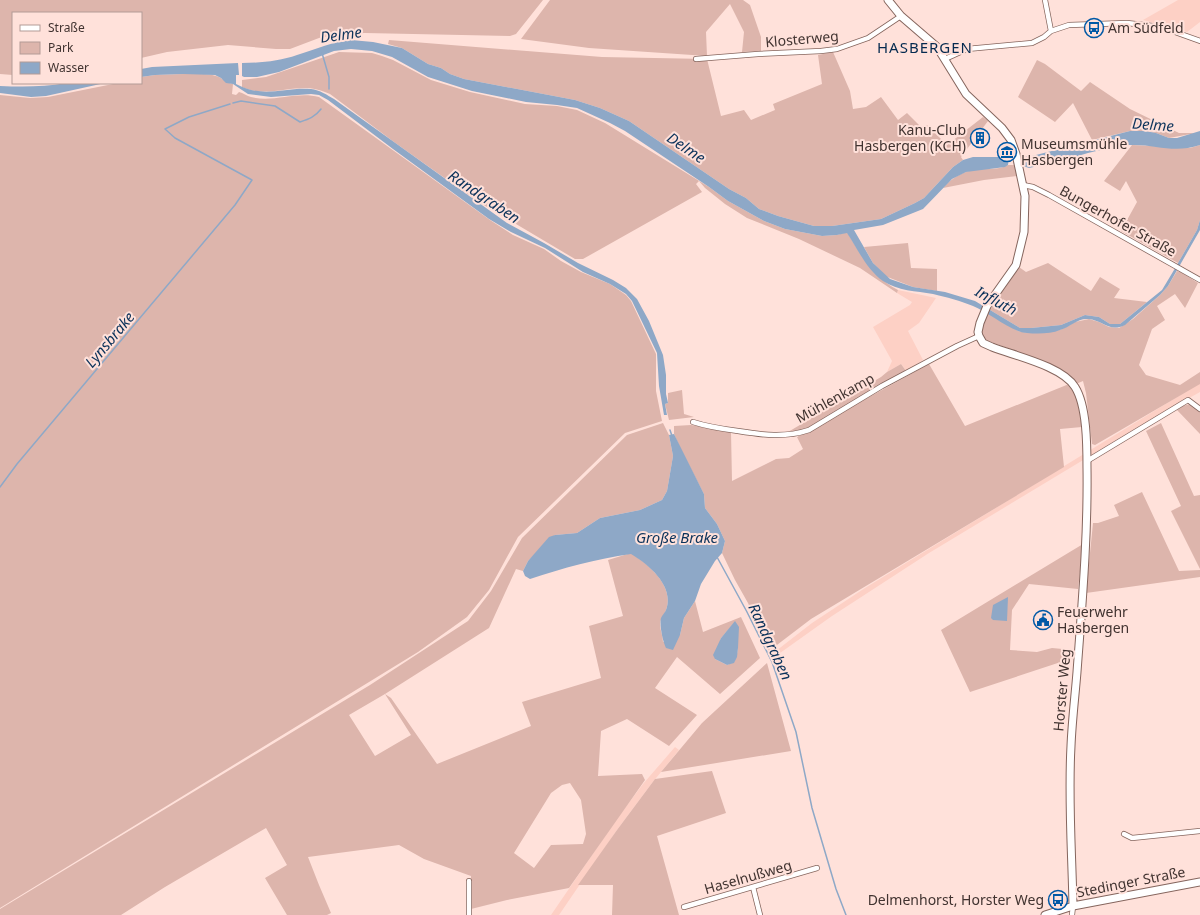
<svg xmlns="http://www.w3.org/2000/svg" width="1200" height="915" font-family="'Noto Sans',sans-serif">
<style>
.built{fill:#fdd0c5}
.green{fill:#ddb5ac;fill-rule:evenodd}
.water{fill:#8ea8c7}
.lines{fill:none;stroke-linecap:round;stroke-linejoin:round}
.stream{stroke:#8ea8c7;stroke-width:1.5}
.street-casing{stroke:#85655d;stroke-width:6}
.secondary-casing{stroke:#85655d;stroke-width:9}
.street{stroke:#fff;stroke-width:4.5}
.secondary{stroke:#fff;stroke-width:7}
.labels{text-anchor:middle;stroke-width:4;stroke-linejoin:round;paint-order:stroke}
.poi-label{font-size:14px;fill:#413330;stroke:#ffe1da;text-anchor:start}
.street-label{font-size:14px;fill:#413330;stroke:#ffe1da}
.water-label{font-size:15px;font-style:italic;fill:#0b325a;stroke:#ffe1da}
.neighbourhood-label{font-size:15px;letter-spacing:1px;fill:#042a4f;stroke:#ffe1da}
</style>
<rect width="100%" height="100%" fill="#ffe1da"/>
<!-- built -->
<path class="built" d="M1178,0h22v22l-13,10 -44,-12z
M898,290l38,8 -17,25 -11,8 15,29 -17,11 -5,-7 -14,8 5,-11 -19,-34 37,-22 2,-3 -15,-9z
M1200,383v9l-57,32 -214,129 -97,63 -59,42 -1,-4 40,-31 53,-35z
M675,747l4,3 -27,33 -35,47 -58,85h-8l65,-95 27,-36z"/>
<!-- green -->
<path class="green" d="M0,0h543l-27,34 -6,2 -145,-3 -23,1 -23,4 -29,11h-14l-48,-4 -61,7 -26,6v-45h-128v62l-13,-1z
M550,0h193l7,5 11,32v14l-19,1 2,-20 -14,-28 -24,28 1,24 -118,-8 -68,-9z
M389,40l213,17 105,2 14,57 23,-6 7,10 24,-10 -2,-6 49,-20 -4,-29 15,-3 17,39 3,18 13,-2 15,-10 17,23 9,-7 16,16 4,-4 20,20 36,-28 5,4 -27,36 2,3 -10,7 -29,31 -9,5 -34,16 -49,7h-18l-36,-10 -19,-7 -13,-11 -17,-9 -100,-68 -29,-13 -25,-8 -111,-21 -14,-5 -9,-6 -13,-4 -26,-16 -14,-4z
M339,52l33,1 10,3 11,4 38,20 39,12 55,12 32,2 20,4 28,13 104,64 19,14 36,20 21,8 37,7 15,-1 10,-3c14,23 27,46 51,58l-1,3 -37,-25 -61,-29 -52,-21 -22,-14 -20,-16 -6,-7 -3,3 6,8 -119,67h-8l-98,-58 -83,-59 -64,-48c-7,-3 -13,-5 -21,-6 -23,-1 -45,9 -67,-1v-7l24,-3z
M1037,60l8,4 36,27 9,-9 40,27 49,24h17l-27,5 -13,-5 -11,-2h-15l-38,9 -19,-37 -18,19 -37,-25z
M183,74c10,0 23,-1 33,2 7,2 8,6 17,8l-1,10 4,1 3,-3c4,1 8,4 12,5 22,6 45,-6 68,0l171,123 23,15 31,14 17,12 20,11 29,12 16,11 5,6 25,53v37l6,30 -37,12 -107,104 -29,53 -22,27 -49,35 -418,256v-813l30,3 18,-1 70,-14h23v-6l14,-2z
M1132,145l58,3 10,-3v75l-3,10 -19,33 -57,-32 16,-29 -11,-21 -6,10 -16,-10z
M1008,165h7l2,11 -33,4 -41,8c10,-12 25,-19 40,-19 9,0 18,0 25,-4z
M908,243l3,25 26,1v22l-24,-4 -28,-11 -12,-13 -9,-16z
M1048,263l43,28 9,-14 20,12 -6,9 33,4 -27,22h-10l-11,-7 -14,-2 -24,10 -30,3h-11l-30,-18 29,-43 7,5z
M1177,271l4,1 17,11 -13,25 -10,-14 -18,12 8,14 -13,9 -13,36 7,10 34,10 20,-13v12l-105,61 -3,-1 -6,-51 -3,-12 -7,3 -15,-14 -11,-6 -64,-24c-8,-8 -3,-18 2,-27l30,18 10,2 32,-3 15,-8 14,-3 10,3 10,5 10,1 14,-9 27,-24 8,-9z
M901,364l5,7 -95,56 -16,6 -7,-1 93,-55 6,-5z
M929,364l36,62 104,-42c10,13 11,27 13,43l-22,2 4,38 -253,152 -42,32 -21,-48 -13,-23 -13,-27 3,-12 -8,-17 -12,-16 -1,-14 -23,-44 -7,-16v-8l17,-1 40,7 1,49 44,-22 13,-1 14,-9 -6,-12z
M682,390l2,24 10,3 -25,3 -4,-16 3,-1v-10z
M1190,404l10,8v22l-23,-24 6,-4z
M663,423l6,12 4,21 -6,35 -5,9 -22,10 -40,8 -23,15 -22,2 -27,26 -5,10 -7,-2 -27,59 -104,66 6,4 46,66 94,-38 -9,-24 79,-24 -12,-52 34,-10 -15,-56 23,-7c17,11 44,33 35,57 -1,5 -6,8 -6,14 0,6 3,12 3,18l17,-7 4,-17 11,-17 8,31 38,-15 19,41 -40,36 -43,-37 -22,31 42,27 -28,31 -42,-27 -26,12 -3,45 44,-2 3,6 -76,108 -62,12 -36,9v-33l-47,-17 -25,-14 -91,12 11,28 12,28 -4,2h-40l-22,-37 22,-13 -21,-37 -101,59 -44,28h-121v-6l370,-224 98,-64 23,-30 31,-53 105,-103zM735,622c2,14 6,27 -1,40l-7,3 -12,-6 6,-21zM385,694l26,41 -36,21 -26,-41zM570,783l11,17 5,34 -3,10 -32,1 -17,23 -20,-15 37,-60 11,-8z
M1161,423l33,73 6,-1v74l-29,-58 10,-5 -35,-75z
M1142,492l37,79 21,-1v7l-114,16 7,-70h5l21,-7 -5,-11z
M1083,544l-5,45 -49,-5 -17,26 -2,40 27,2 15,-4 21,2 3,7 -106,35 -29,-62z
M767,663l24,88 -130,21 41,-49z
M712,771l14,42 -69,23 22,79h-67l1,-30h-35l39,-55 38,-51z"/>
<!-- water -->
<path class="water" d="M351,40l22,2 29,6 26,16 13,4 9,6 14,5 111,21 25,8 29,13 100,68 17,9 13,11 19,7 36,10h18l49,-7 34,-16 9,-5 29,-31 10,-7 10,-3h36l-1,8 -3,2 -39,5 -14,7 -29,30 -40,16 -29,5 19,33 17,16 23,8 32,5 30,9 45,27h11l30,-3 24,-10 14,2 11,7h10l42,-34 12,-20 23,-40 3,-10v10l-32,56 -8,9 -35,30c-16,8 -22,-5 -37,-6 -10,-1 -18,8 -28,11 -9,4 -23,4 -33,3 -16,-1 -37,-20 -54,-27 -12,-5 -27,-9 -40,-12 -17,-3 -35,-3 -50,-13 -16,-11 -26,-33 -36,-48l-10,2 -15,1 -37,-7 -21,-8 -36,-20 -19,-14 -84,-56 -15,-8 -33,-15 -20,-3 -31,-3 -54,-11 -44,-14 -36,-20 -20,-6 -21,-2 -17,2 -55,21 -22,5h-13l-2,-1v-13c19,0 38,-2 55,-8 19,-6 35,-13 54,-15z
M238,63l1,12h-3v9c28,15 47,3 75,5 9,1 16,6 23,10l173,124 37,20 34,20 35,17 13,8 11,11 12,22 14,34 3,20v19l2,9 -3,1 2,11h-3l-5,-29 -2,-33 -25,-52 -6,-7 -16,-10 -27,-12 -38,-24 -34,-16 -22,-13 -96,-70 -65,-49 -9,-5 -8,-1 -40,3 -23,-3 -15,-10 -7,-1 -5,-5 -6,-3 -32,-1 -28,1 -14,2v-8l11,-2z
M66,83h39l-59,13 -15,1 -31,-4v-7c23,1 44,1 66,-3z
M1130,131h15l11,2 13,5h8l23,-7v14c-27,9 -44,-1 -70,0 -14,0 -28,5 -42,8 -19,6 -39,11 -59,15l-6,-2 -9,-1 -1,-7 19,-2z
M674,434l30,60 1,14 12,16 8,17 -3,12 -7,8 -14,23 -6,17 -11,17 -4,17 -7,15 -7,-2c-3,-6 -7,-24 -5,-30 1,-3 4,-5 5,-8 9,-24 -18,-46 -35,-56 -35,5 -68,14 -101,25l-5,-3 -2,-5 5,-10 21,-24 6,-2 22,-2 23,-15 40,-8 22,-10 5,-9 6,-35 -4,-21z
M1008,597l-1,24 -14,-1 -2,-2 2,-13z
M735,621l4,6 -1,21 -1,9 -3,6 -7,2 -12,-6 -2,-4 8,-17z"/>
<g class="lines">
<!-- stream -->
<path class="stream" d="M322,53l7,24v12
M233,103l8,-2 34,5 25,16c9,-3 15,-5 21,-13
M670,430l2,6
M0,487l17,-23 218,-259 17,-25 -77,-42 -10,-9 24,-12 41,-13
M717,557l30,55 25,50 24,70 16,76 24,81 10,26"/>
<defs>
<path id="street" d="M1045,0l6,31
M696,59l62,-5 63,-3 16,-2 31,-11 33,-22
M945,59l22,-10 65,-6 12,-6 7,-6 18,-6 58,-2 34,4 39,14
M1023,185l10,2 16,8 151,85
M693,422c15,5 30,7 45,9 25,4 47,7 71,-1l73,-44 75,-40 22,-10
M1087,461l101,-61 12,9
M1124,834l8,4 68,-7
M469,881v34
M753,887l7,28
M684,907l133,-39
M1072,915l1,-9"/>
<path id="secondary" d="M888,0l13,16 36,31 29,47 36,34 9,12 5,14 9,42 -1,36 -8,33 -29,41 -7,17 -2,9 1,4 4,7 9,4c23,9 70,19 83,40 12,19 12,59 12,81 1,68 -5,136 -10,204 -2,25 -5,49 -6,74 -3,53 1,107 2,160
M1045,915l28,-9 127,-24"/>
</defs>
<!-- street casing -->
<use href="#street" class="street-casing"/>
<!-- secondary casing -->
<use href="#secondary" class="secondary-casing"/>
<!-- street -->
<use href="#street" class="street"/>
<!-- secondary -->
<use href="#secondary" class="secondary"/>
</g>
<!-- icons -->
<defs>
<symbol id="bus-ring" viewBox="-11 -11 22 22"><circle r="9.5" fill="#ffe1da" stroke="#0059a6" stroke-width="1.5"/><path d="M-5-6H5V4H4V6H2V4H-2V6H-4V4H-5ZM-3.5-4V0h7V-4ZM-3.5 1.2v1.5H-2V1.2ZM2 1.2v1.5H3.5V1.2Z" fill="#0059a6"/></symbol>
<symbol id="building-ring" viewBox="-11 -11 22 22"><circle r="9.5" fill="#ffe1da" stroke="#0059a6" stroke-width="1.5"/><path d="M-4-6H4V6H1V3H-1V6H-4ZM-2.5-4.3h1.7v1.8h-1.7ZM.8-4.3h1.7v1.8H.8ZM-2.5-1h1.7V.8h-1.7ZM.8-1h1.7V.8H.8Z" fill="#0059a6"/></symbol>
<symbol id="museum-ring" viewBox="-11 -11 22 22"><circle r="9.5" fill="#ffe1da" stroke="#0059a6" stroke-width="1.5"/><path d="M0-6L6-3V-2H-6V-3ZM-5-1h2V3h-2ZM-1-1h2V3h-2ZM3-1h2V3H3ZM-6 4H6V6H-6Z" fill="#0059a6"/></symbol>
<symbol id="civic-ring" viewBox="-11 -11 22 22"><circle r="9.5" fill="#ffe1da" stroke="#0059a6" stroke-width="1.5"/><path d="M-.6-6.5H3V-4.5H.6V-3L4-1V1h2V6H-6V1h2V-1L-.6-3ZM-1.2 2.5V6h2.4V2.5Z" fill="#0059a6"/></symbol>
</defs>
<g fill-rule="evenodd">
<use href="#bus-ring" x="1083" y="17" width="22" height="22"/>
<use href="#building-ring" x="969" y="127" width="22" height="22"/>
<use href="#museum-ring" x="996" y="141" width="22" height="22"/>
<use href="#civic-ring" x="1032" y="609" width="22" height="22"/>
<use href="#bus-ring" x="1047" y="889" width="22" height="22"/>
</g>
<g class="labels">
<!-- poi labels -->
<g class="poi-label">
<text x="1108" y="33">Am Südfeld</text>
<text x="966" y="135" text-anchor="end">Kanu-Club<tspan x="966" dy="16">Hasbergen (KCH)</tspan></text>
<text x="1021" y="149">Museumsmühle<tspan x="1021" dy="16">Hasbergen</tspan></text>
<text x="1057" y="617">Feuerwehr<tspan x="1057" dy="16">Hasbergen</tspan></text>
<text x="1044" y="905" text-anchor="end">Delmenhorst, Horster Weg</text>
</g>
<!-- street labels -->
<g class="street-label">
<text transform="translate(802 39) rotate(-5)" y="5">Klosterweg</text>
<text transform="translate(1118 221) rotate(29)" y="5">Bungerhofer Straße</text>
<text transform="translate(835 398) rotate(-29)" y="5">Mühlenkamp</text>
<text transform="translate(1062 690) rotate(-85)" y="5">Horster Weg</text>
<text transform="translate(748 877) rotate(-16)" y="5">Haselnußweg</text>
<text transform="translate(1131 882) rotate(-11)" y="5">Stedinger Straße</text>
</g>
<!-- water labels -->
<g class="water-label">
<text transform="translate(341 35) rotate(-8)" y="5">Delme</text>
<text transform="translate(1153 125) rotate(4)" y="5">Delme</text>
<text transform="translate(686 148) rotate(34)" y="5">Delme</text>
<text transform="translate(484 197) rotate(34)" y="5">Randgraben</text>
<text transform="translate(996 301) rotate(28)" y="5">Influth</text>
<text transform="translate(110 340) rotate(-50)" y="5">Lynsbrake</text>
<text x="677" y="543">Große Brake</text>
<text transform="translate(770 642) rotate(65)" y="5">Randgraben</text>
</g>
<!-- neighbourhood labels -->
<g class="neighbourhood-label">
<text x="925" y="53">HASBERGEN</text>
</g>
</g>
<!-- legend -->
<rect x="12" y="12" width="130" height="72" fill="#ffe1da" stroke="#b39b96"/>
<rect x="20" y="25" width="20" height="6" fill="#ffffff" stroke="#b39b96"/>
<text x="48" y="32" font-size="12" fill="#413330">Straße</text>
<rect x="20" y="42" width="20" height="12" fill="#ddb5ac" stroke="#b39b96"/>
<text x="48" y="52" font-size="12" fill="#413330">Park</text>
<rect x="20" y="62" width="20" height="12" fill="#8ea8c7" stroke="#b39b96"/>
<text x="48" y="72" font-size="12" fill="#413330">Wasser</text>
</svg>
